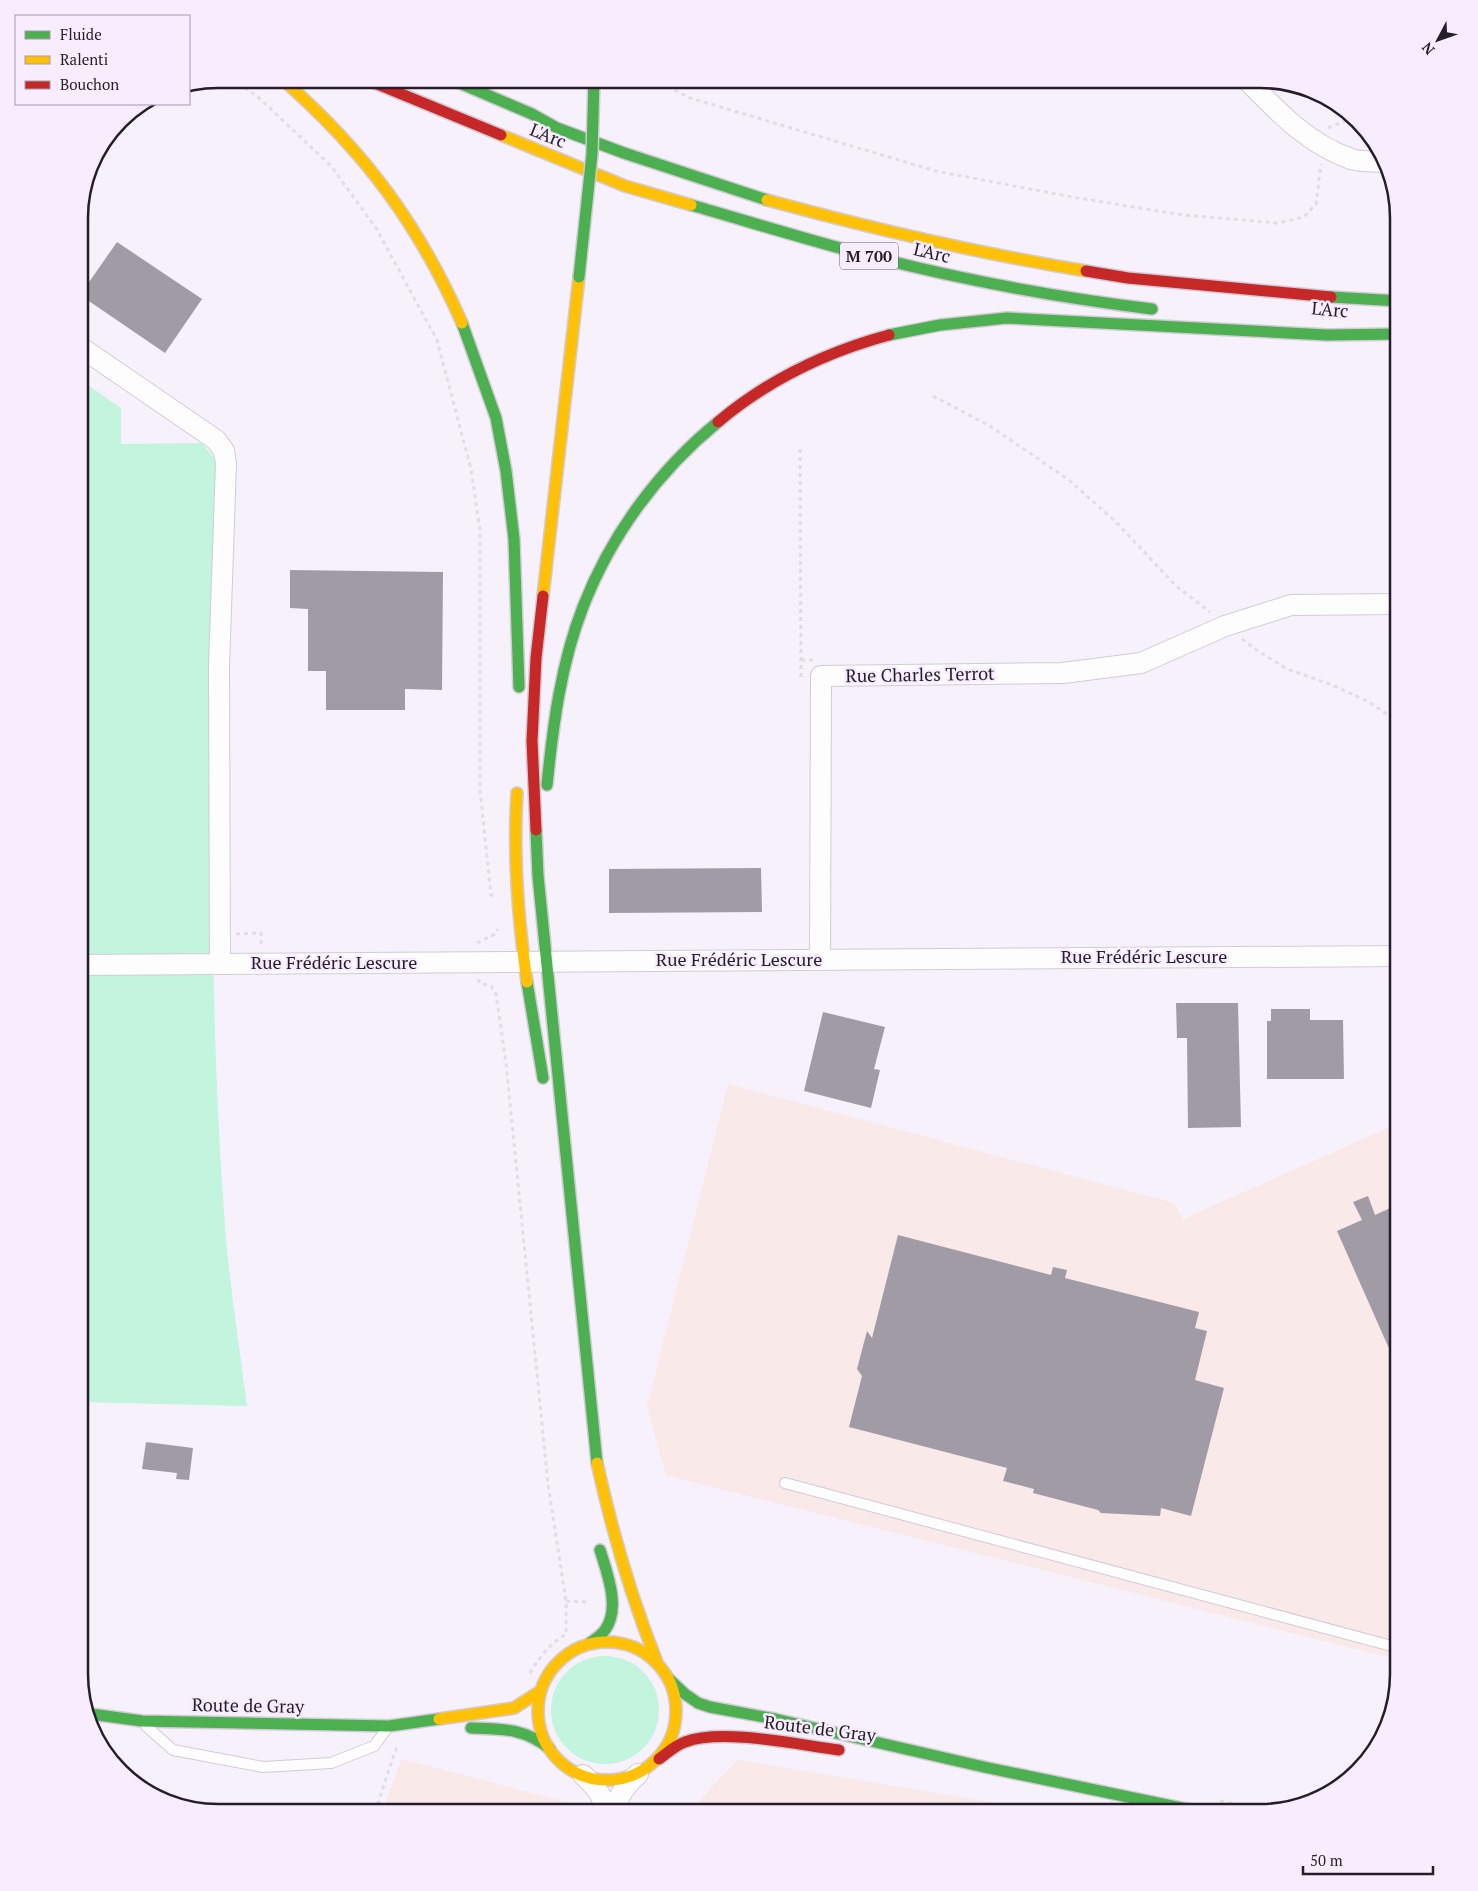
<svg xmlns="http://www.w3.org/2000/svg" width="1478" height="1891" font-family="'PT Serif',serif">
<style>
.industrial{fill:#f9e9e8}
.green{fill:#c2f4de}
.building{fill:#a19ba5}
.lines{fill:none;stroke-linecap:round;stroke-linejoin:round}
.lane-casing{stroke:#d2cbd6;stroke-width:12}
.street-casing{stroke:#d2cbd6;stroke-width:22}
.fast-casing{stroke:#d2cbd6;stroke-width:14}
.slow-casing{stroke:#d2cbd6;stroke-width:14}
.jam-casing{stroke:#d2cbd6;stroke-width:14}
.path{stroke:#e0dee2;stroke-width:3;stroke-dasharray:4 4;stroke-linecap:butt}
.lane{stroke:#fefdfe;stroke-width:10}
.street{stroke:#fefdfe;stroke-width:20}
.fast{stroke:#4caf50;stroke-width:11}
.slow{stroke:#ffc107;stroke-width:11}
.jam{stroke:#c62828;stroke-width:11}
.fast-bridge-casing{stroke:#d2cbd6;stroke-width:14;stroke-linecap:butt}
.fast-bridge{stroke:#4caf50;stroke-width:11}
.labels{text-anchor:middle;stroke-width:5;stroke-linejoin:round;paint-order:stroke}
.shield{fill:#f8edff;stroke:#645c69;stroke-width:1}
.shield-label{font-size:16px;font-weight:bold;fill:#251e29}
.street-label{font-size:18px;fill:#251e29;stroke:#f8edff}
.rim{fill:none;stroke:#251e29;stroke-width:2.5}
</style>
<rect width="100%" height="100%" fill="#f7f1fb"/>
<!-- industrial -->
<path class="industrial" d="M728,1084l446,119 9,16 216,-96v537l-733,-185 -19,-68z
M401,1759l205,53h-223z
M737,1760l305,51 7,1h-360z"/>
<!-- green -->
<path class="green" d="M79,379l42,29v36l81,-1 12,15 3,22c-3,244 -11,488 7,732 4,65 15,130 23,194l-168,-4z
M551 1710a54 54 0 1 1 108 0a54 54 0 1 1-108 0Z"/>
<!-- building -->
<path class="building" d="M117,242l85,57 -37,54 -85,-58z
M290,570l153,2 -1,118 -37,-1v21h-79v-39h-18v-62l-18,-1z
M761,868l1,44 -153,1v-44z
M1176,1003h62l3,124 -53,1 -1,-90h-10z
M1271,1009h39v11h33l1,59h-77v-58h4z
M823,1012l62,15 -11,42 6,1 -9,38 -67,-17z
M1368,1196l7,19 24,-11v167l-62,-140 25,-11 -9,-18z
M898,1235l153,40 2,-8 14,3 -2,8 134,34 -4,16 12,3 -12,49 29,8 -33,128 -30,-8 -1,8 -59,-3 -3,-3 -65,-17 1,-4 -31,-8 4,-13 -158,-41 13,-51 -5,-7 10,-38 5,7z
M146,1442l47,6 -4,32 -13,-1 1,-6 -35,-4z"/>
<g class="lines">
<defs>
<path id="lane" d="M785,1483l614,165
M146,1726l27,24 90,17 68,-4 43,-17 12,-16"/>
<path id="street" d="M1246,79c31,32 62,65 105,80 10,3 22,2 31,3
M79,346l137,94 8,11 2,12 -7,204 1,297
M820,959l1,-283 242,-3 78,-10 84,-37 66,-21 108,-1
M79,965l1320,-9
M583,1775c11,10 22,21 21,37
M613,1812c6,-16 12,-27 25,-38"/>
<path id="fast" d="M450,79l82,35 25,14 67,25 143,47
M578,79v3
M691,205c56,16 113,34 171,49 95,25 192,43 290,55
M1331,297l68,4
M462,323l34,95 10,53 8,68 5,148
M889,335l51,-10 67,-7 320,17 72,-1
M547,785c6,-60 14,-122 36,-178 28,-72 75,-136 135,-185
M536,830l2,46 59,587
M527,982l16,96
M590,1643c5,-4 11,-7 15,-13 16,-22 2,-57 -5,-80
M669,1679l16,15 13,9 12,4 65,12 209,48 217,45
M91,1714l51,7 247,5 50,-7
M471,1728c31,1 54,0 79,21"/>
<path id="slow" d="M282,79c82,72 136,144 180,244
M501,135l124,51 66,19
M767,200c106,29 210,53 319,71
M543,596l36,-319
M517,793c-4,64 1,126 10,189
M597,1463c15,68 34,134 60,199
M538 1711a69 69 0 1 1 138 0a69 69 0 1 1-138 0Z
M439,1719l75,-11 25,-16"/>
<path id="jam" d="M365,79l136,56
M1086,271l42,7 203,19
M718,422c50,-42 108,-70 171,-87
M536,830l-4,-89 4,-83 7,-62
M659,1759c8,-6 17,-14 26,-17 37,-14 114,3 154,8"/>
</defs>
<!-- lane casing -->
<use href="#lane" class="lane-casing"/>
<!-- street casing -->
<use href="#street" class="street-casing"/>
<!-- fast casing -->
<use href="#fast" class="fast-casing"/>
<!-- slow casing -->
<use href="#slow" class="slow-casing"/>
<!-- jam casing -->
<use href="#jam" class="jam-casing"/>
<!-- path -->
<path class="path" d="M231,79l26,17 74,70 45,62 61,112 34,129 9,62v259l11,105 6,2
M663,79l8,9 19,10 246,73 136,26 111,18 95,8 26,-6 12,-13 5,-40
M1328,128l19,-8 8,1
M933,396l57,30 79,54 47,42 60,64 34,26
M800,449l1,229
M1242,639l16,12 29,18 45,16 37,17 30,20
M801,660h12
M236,934l25,-1v14
M477,943l18,-9 3,-5
M479,979v4l12,3 5,8 10,69 42,421 18,117v33
M566,1601l24,1
M530,1673c10,-17 20,-29 36,-39
M1220,1801l46,10
M375,1812l22,-66"/>
<!-- lane -->
<use href="#lane" class="lane"/>
<!-- street -->
<use href="#street" class="street"/>
<!-- fast -->
<use href="#fast" class="fast"/>
<!-- slow -->
<use href="#slow" class="slow"/>
<!-- jam -->
<use href="#jam" class="jam"/>
<defs>
<path id="fast-bridge" d="M579,277l13,-123 2,-75"/>
</defs>
<!-- fast-bridge casing -->
<use href="#fast-bridge" class="fast-bridge-casing"/>
<!-- fast-bridge -->
<use href="#fast-bridge" class="fast-bridge"/>
</g>
<g class="labels">
<!-- shield labels -->
<rect class="shield" x="840" y="242.5" width="58" height="27" rx="4"/>
<g class="shield-label">
<text x="869" y="262">M 700</text>
</g>
<!-- street labels -->
<g class="street-label">
<text transform="translate(548 136) rotate(22)" y="6">L'Arc</text>
<text transform="translate(932 253) rotate(13)" y="6">L'Arc</text>
<text transform="translate(1330 310) rotate(5)" y="6">L'Arc</text>
<text transform="translate(920 675) rotate(-1)" y="6">Rue Charles Terrot</text>
<text x="1144" y="963">Rue Frédéric Lescure</text>
<text x="739" y="966">Rue Frédéric Lescure</text>
<text x="334" y="969">Rue Frédéric Lescure</text>
<text transform="translate(248 1706) rotate(1)" y="6">Route de Gray</text>
<text transform="translate(820 1729) rotate(7)" y="6">Route de Gray</text>
</g>
</g>
<!-- crop -->
<path d="M0 0H1478V1891H0ZM218 88H1260A130 130 0 0 1 1390 218V1674A130 130 0 0 1 1260 1804H218A130 130 0 0 1 88 1674V218A130 130 0 0 1 218 88Z" fill="#f8edff" fill-rule="evenodd"/>
<path class="rim" d="M218 88H1260A130 130 0 0 1 1390 218V1674A130 130 0 0 1 1260 1804H218A130 130 0 0 1 88 1674V218A130 130 0 0 1 218 88Z"/>
<!-- legend -->
<rect x="15" y="15" width="175" height="90" fill="#f8edff" stroke="#a49aa9"/>
<rect x="25" y="31" width="25" height="8" fill="#4caf50" stroke="#a49aa9"/>
<text x="60" y="40" font-size="15" fill="#251e29">Fluide</text>
<rect x="25" y="56" width="25" height="8" fill="#ffc107" stroke="#a49aa9"/>
<text x="60" y="65" font-size="15" fill="#251e29">Ralenti</text>
<rect x="25" y="81" width="25" height="8" fill="#c62828" stroke="#a49aa9"/>
<text x="60" y="90" font-size="15" fill="#251e29">Bouchon</text>
<!-- north arrow -->
<g transform="translate(1438 40) rotate(229)" stroke="#f8edff" stroke-width="4" paint-order="stroke">
<path d="M0-4L9 19L0 12L-9 19Z" fill="#251e29"/>
<text y="-8" font-size="14" font-weight="bold" text-anchor="middle" fill="#251e29">N</text>
</g>
<!-- scale -->
<path d="M1303 1866v8h130v-8" fill="none" stroke="#251e29" stroke-width="2.5"/>
<text x="1310" y="1866" font-size="15" fill="#251e29" stroke="#f8edff" stroke-width="4" paint-order="stroke">50 m</text>
</svg>
